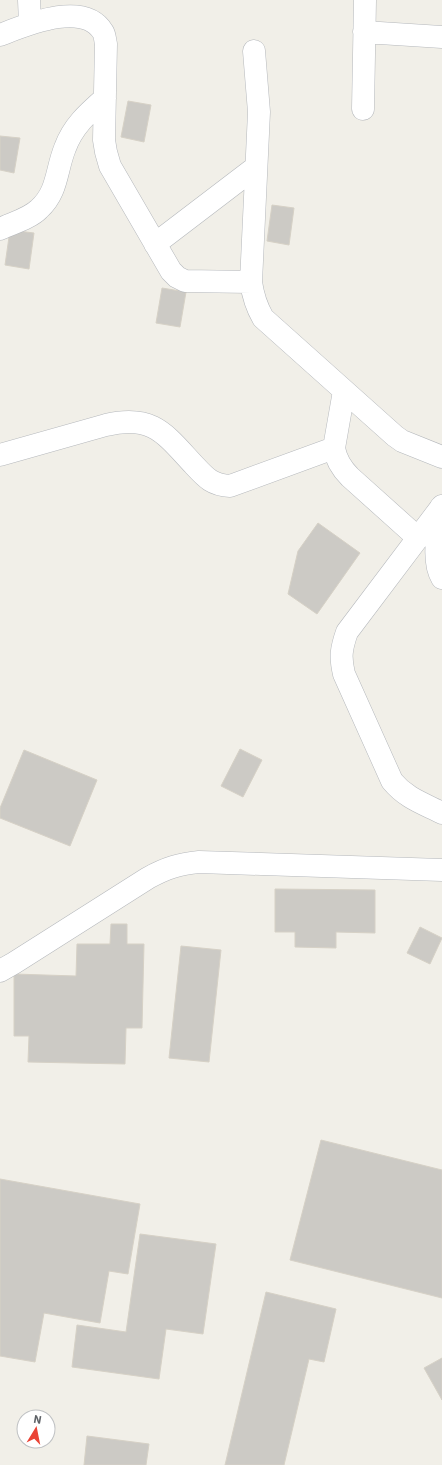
<svg xmlns="http://www.w3.org/2000/svg" width="442" height="1465" font-family="'IBM Plex Sans',sans-serif">
<style>
.building{fill:#cccac5;stroke:#d6d1c6}
.lines{fill:none;stroke-linecap:round;stroke-linejoin:round}
.minor-casing{stroke:#b5b8bc;stroke-width:23}
.minor{stroke:#fff;stroke-width:22}
</style>
<rect width="100%" height="100%" fill="#f1efe8"/>
<!-- building -->
<path class="building" d="M128,101l23,4 -7,37 -23,-5z
M0,136l20,2 -6,35 -14,-3z
M272,205l22,3 -5,37 -22,-4z
M10,230l24,3 -5,36 -24,-4z
M162,288l24,4 -6,35 -24,-4z
M318,523l42,30 -43,61 -29,-20 10,-43z
M240,749l22,11 -19,37 -22,-11z
M24,750l73,30 -27,66 -70,-28v-10z
M275,889l100,1v43l-39,-1v16l-41,-1v-15h-20z
M111,924h16v20h17l-2,84h-16l-1,36 -97,-2 1,-26h-15v-62l62,2 1,-32h33z
M420,927l22,11 -12,26 -23,-11z
M181,946l40,4 -12,112 -40,-4z
M321,1140l121,30v128l-152,-38z
M0,1179l140,25 -12,70 -19,-3 -9,52 -56,-10 -9,49 -35,-6z
M140,1234l76,10 -13,90 -37,-5 -7,50 -87,-12 5,-42 49,7z
M266,1292l70,17 -12,53 -15,-3 -25,106h-59z
M442,1358v42l-18,-32z
M87,1436l62,8 -3,21h-62z"/>
<g class="lines">
<defs>
<path id="minor" d="M29,0l1,23
M364,32l78,5
M0,35c26,-10 84,-35 103,-3 2,3 2,8 3,12l-2,96 2,12 4,14 61,105 6,6 8,4 66,1
M254,51l5,61 -8,170c2,14 5,24 12,36l132,118 7,5 40,16
M363,109l2,-109
M0,229c12,-6 29,-10 39,-20 19,-17 17,-39 26,-61 8,-22 23,-35 40,-50
M155,244l101,-77
M344,391l-10,57c2,12 7,20 16,29l68,61
M0,455l106,-30c47,-11 59,9 88,40 12,13 18,20 36,21l104,-38
M442,506l-95,126c-6,17 -7,25 -3,42l48,107c14,17 30,22 50,32
M441,507c-2,21 -10,53 1,71
M0,971l14,-8 134,-85c18,-10 31,-14 51,-16l243,8"/>
</defs>
<!-- minor casing -->
<use href="#minor" class="minor-casing"/>
<!-- minor -->
<use href="#minor" class="minor"/>
</g>
<!-- north arrow -->
<g transform="translate(36 1429) rotate(10)"><circle r="19" fill="#ffffff" stroke="#bfc1c3"/>
<path d="M0-3L7 15L0 10L-7 15Z" fill="#ea4335"/>
<text y="-6" font-size="11" font-weight="bold" text-anchor="middle" fill="#5f6368">N</text>
</g>
</svg>
